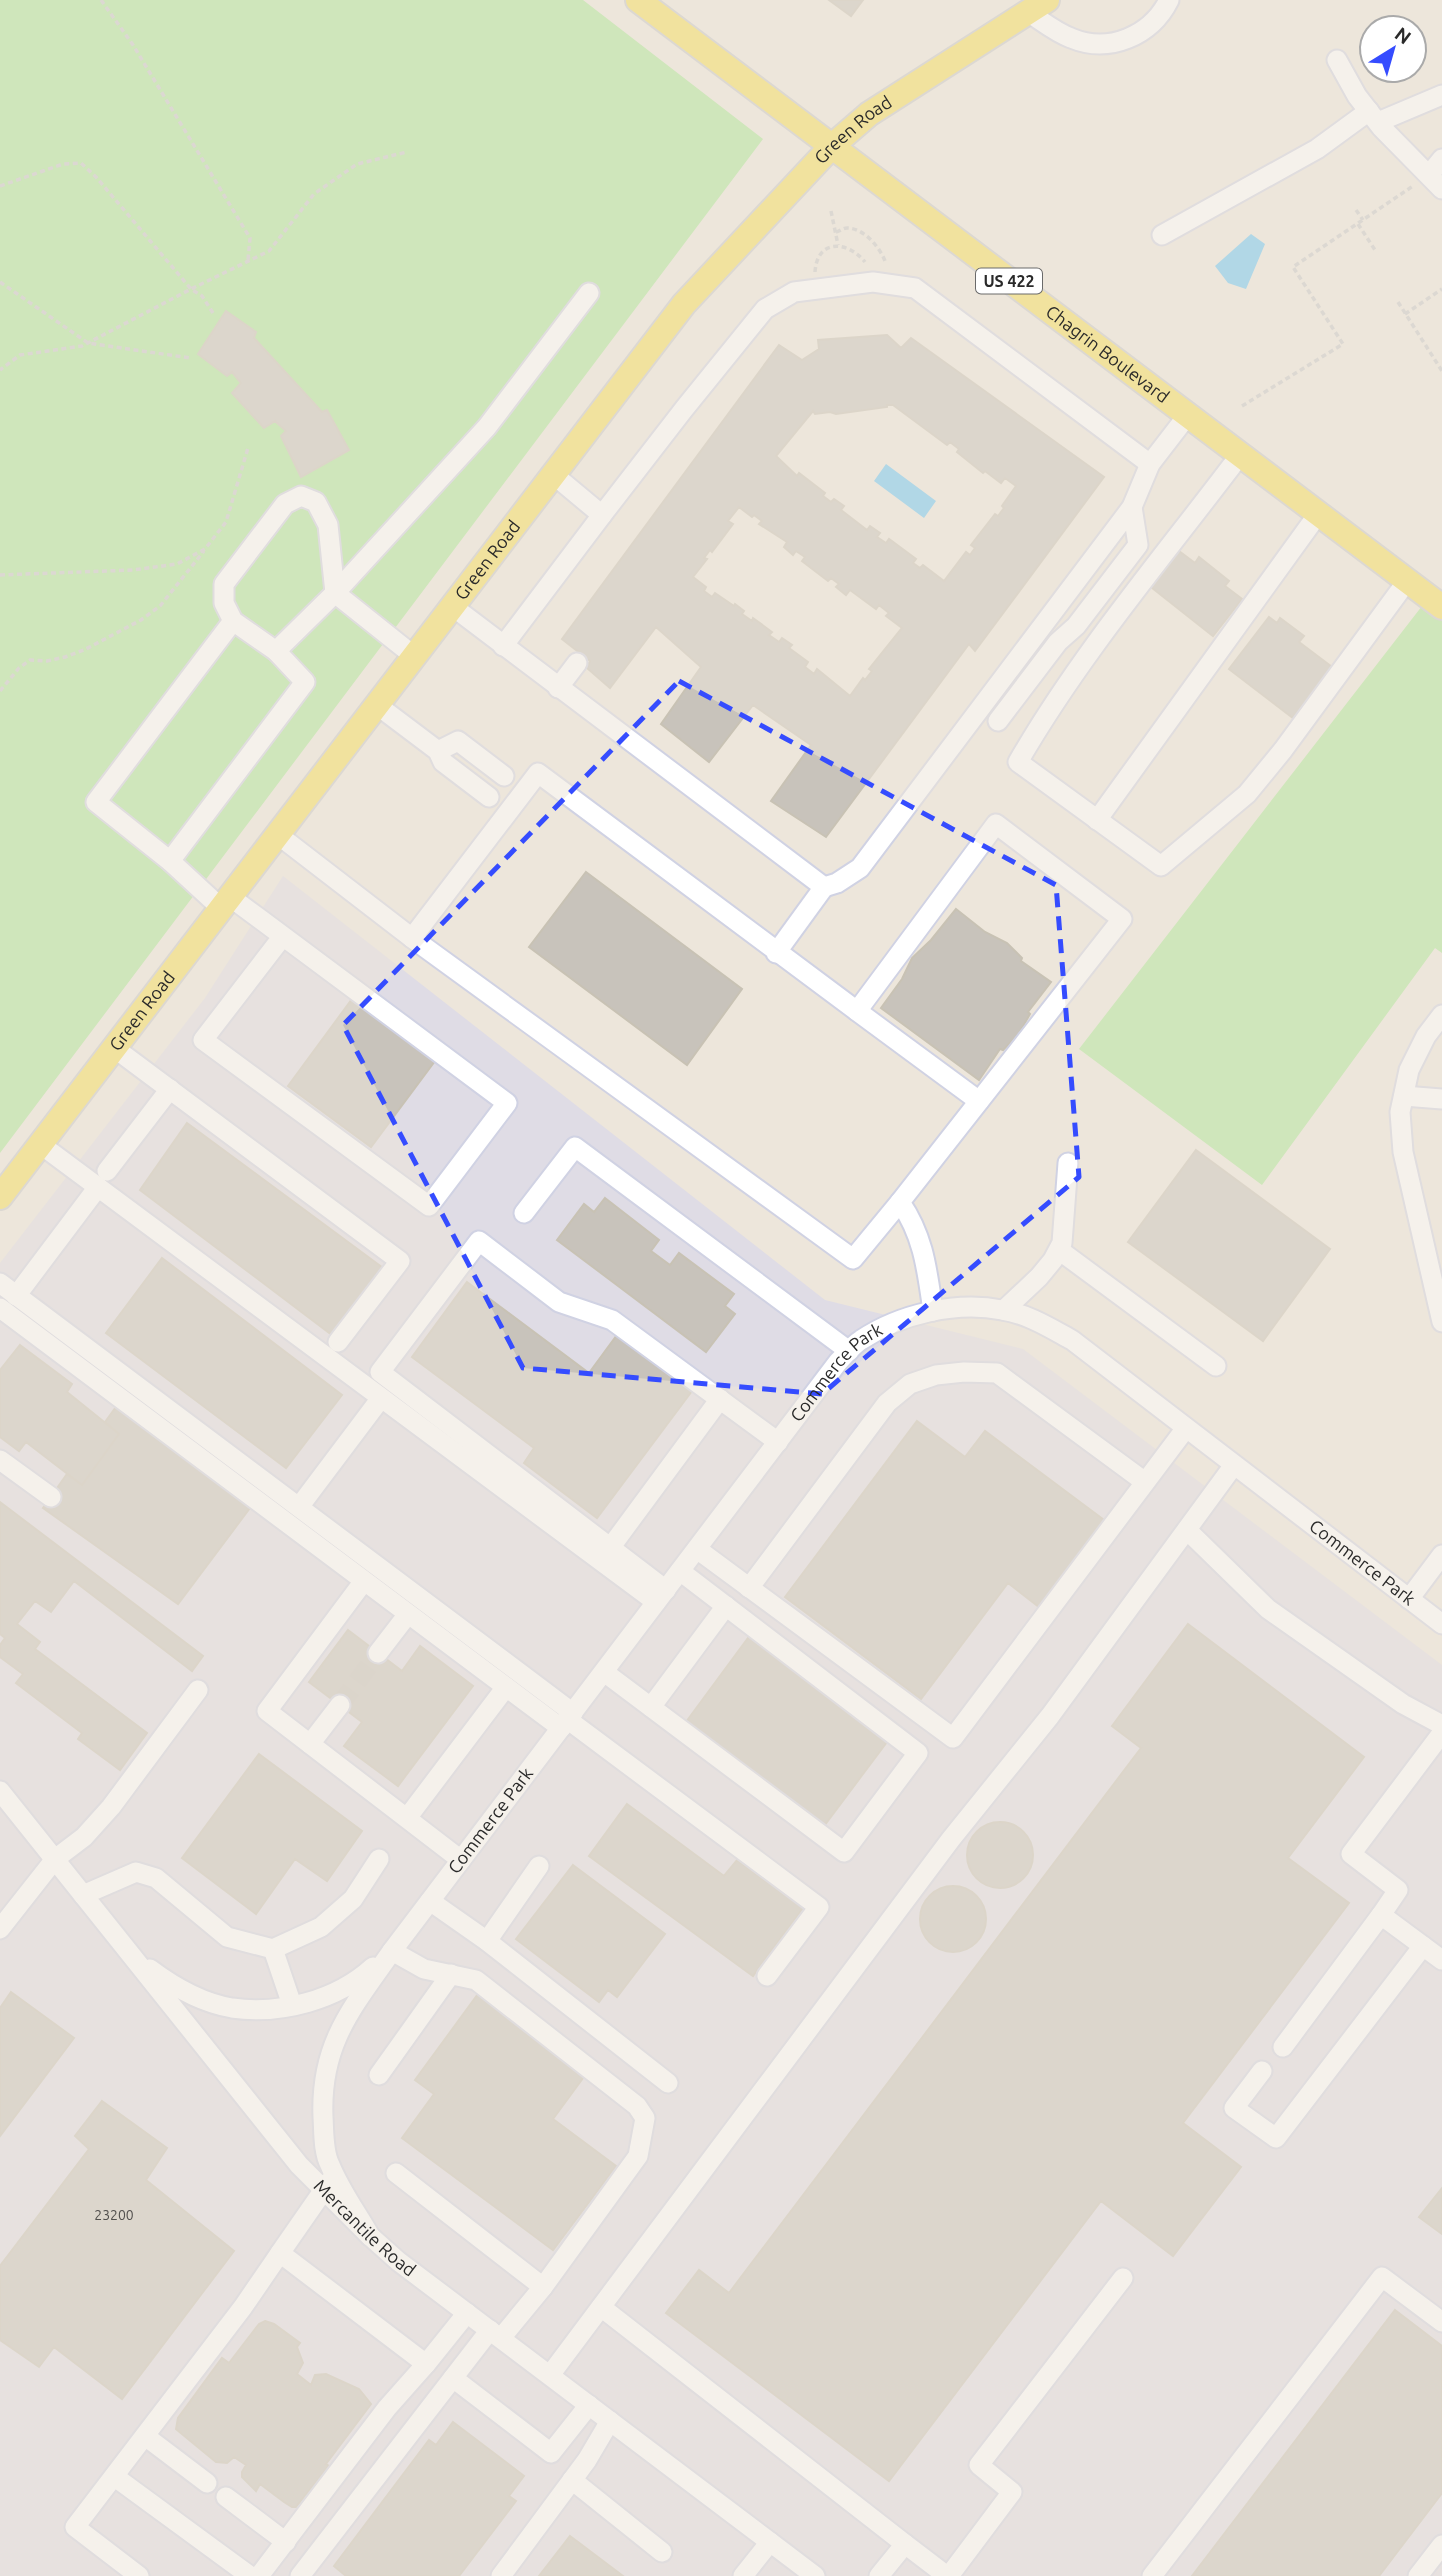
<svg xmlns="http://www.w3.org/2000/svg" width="1442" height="2576" font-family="Ubuntu,sans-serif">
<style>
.industrial{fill:#dfdce5}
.green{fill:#aae694}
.water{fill:#68c5f4}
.building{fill:#c8c3bb;stroke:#c8c2b4;stroke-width:2;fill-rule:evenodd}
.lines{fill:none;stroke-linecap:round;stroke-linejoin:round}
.minor-tunnel{stroke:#c6c0b8;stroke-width:19;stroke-dasharray:19 10;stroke-linecap:butt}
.minor-casing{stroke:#d0d2e3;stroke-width:23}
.major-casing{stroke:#c8c8c8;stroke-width:28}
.path{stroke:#c8c8c8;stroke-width:3.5;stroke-dasharray:5 3.5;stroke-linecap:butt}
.minor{stroke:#fff;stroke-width:19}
.major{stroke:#f7dd56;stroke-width:24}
.marked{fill:none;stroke:#354cff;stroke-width:5;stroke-dasharray:14 9;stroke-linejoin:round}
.labels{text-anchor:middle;stroke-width:5;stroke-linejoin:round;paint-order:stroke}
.number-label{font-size:14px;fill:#52504e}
.shield{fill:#fff;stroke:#6a6a6a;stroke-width:2}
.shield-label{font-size:16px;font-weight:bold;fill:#2a2a2a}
.street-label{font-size:18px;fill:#2a2a2a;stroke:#fff}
</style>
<rect width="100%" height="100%" fill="#ede6db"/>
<!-- industrial -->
<path class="industrial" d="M283,876l542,424 198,49 419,316v911h-1442v-1313l205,-265z"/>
<!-- green -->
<path class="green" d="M0,0h583l180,139 -763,1014z
M1429,597l13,10v346l-7,-5 -173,237 -183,-136z"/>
<!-- water -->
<path class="water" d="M1251,234l14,10 -19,45 -18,-6 -13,-17z
M886,464l50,37 -12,17 -50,-37z"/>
<!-- building -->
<path class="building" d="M829,0h34l-12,16z
M226,311l30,21 -2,6 68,74 5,-2 22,40 -48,27 -20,-41 5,-5 -11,-10 -11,7 -32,-35 9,-10 -9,-11 -5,4 -29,-22z
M887,335l14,13 10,-10 193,139 -129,174 -6,-7 -143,193 -55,-36 40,-56 -58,-40 -44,57 -48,-38 40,-57 -45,-40 -46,61 -23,-20 3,-7 -28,-22 217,-294 23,15 17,-11 -1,-9zM887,405h6l54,40 3,-3 9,7 -2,3 26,21 2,-2 16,12 4,-5 11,8 -14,20 2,2 -6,8 -3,-2 -24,31 4,3 -5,7 -4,-3 -22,29 -21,-16 -3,3 -7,-5 3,-4 -27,-20 -3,4 -9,-6 3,-4 -10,-7 -3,4 -26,-20 3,-4 -10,-7 -3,3 -8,-6 2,-3 -26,-20 -2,3 -21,-20 37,-45 2,3 15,-2 6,2 51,-7zM739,507l13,10 2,-2 8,6 -3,3 28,18 -3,5 9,8 3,-4 9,6 -3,4 26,20 3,-3 8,6 -3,3 10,8 4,-5 26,19 3,-4 10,8 -3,3 16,12 -33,41 3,2 -7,9 -2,-2 -13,18 -33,-27 -3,5 -9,-7 3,-5 -19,-14 3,-3 -10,-7 -3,4 -10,-7 3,-3 -19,-14 -1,3 -10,-7 2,-3 -9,-7 -1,2 -19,-13 -3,4 -8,-6 2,-4 -13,-10 14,-18 -3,-1 6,-8 2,2 21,-28 -5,-3z
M1179,551l16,12 4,-6 30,24 -4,5 17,13 -29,37 -62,-49z
M1269,617l8,6 3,-5 24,18 -5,6 33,25 -39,51 -64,-49z
M586,872l156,117 -55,76 -158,-118z
M956,909l29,23 22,11 15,15 -1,3 30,21 -23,30 2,2 -12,21 -15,15 -3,-1 -21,31 -98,-72 21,-29 10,-21 19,-18z
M352,999l83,62 -64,86 -83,-61z
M187,1123l196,145 -51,67 -192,-145z
M1196,1150l134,99 -67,92 -135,-99z
M605,1198l54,42 -8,11 19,14 9,-12 55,41 -9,12 10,8 -29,38 -149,-112 27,-36 10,8z
M162,1258l180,137 -56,73 -180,-135z
M467,1282l122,91 28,-38 75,56 -95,127 -73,-55 10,-15 -122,-91z
M20,1345l52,39 -5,8 52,42 -37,51 -56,-43 -7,9 -19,-14v-67z
M116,1407l134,101 -72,96 -135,-96 24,-34 15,11 37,-51 -14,-12z
M917,1421l48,36 20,-26 119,89 -65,87 -31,-24 -87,116 -136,-102z
M0,1502l203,154 -11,15 -118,-90 -23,31 -16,-11 -18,23 23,18 -5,7 112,84 -27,37 -42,-31 4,-6 -66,-50 7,-9 -23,-17v-12l5,-7 -5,-4z
M1188,1624l176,133 -76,101 61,45 -166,220 58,44 -68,89 -72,-55 -212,280 -223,-168 33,-43 30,23 412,-545 -29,-22z
M348,1630l54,41 18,-25 53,40 -75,100 -54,-40 18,-24 -53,-40z
M751,1634l139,104 -66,88 -138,-104z
M259,1754l103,77 -35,50 -32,-22 -39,55 -74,-56z
M627,1804l97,72 13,-16 66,48 -50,68 -164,-120z
M967 1855a33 33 0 1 1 66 0a33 33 0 1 1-66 0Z
M573,1865l92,69 -48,63 -9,-7 -9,12 -83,-63z
M920 1919a33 33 0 1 1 66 0a33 33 0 1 1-66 0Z
M11,1992l63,46 -74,98v-128z
M478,1994l108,80 -33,45 63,47 -63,84 -151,-112 32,-44 -19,-14z
M102,2101l65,47 -21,32 88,71 -112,148 -68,-52 -15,20 -39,-27v-74l89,-117 -14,-13z
M1442,2188v46l-23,-17z
M1395,2310l47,36v147l-63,83h-187z
M265,2321l9,3 26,19 -3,4 6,16 -6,11 14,11 4,-10 11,-1 33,15 12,15 -45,60 3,2 -33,41h-4l-8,-5 -24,-18 -4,7 -14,-14v-5l4,-7 -12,-8 -7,6 -11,-1 -40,-33 2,-11 44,-60 7,5 30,-39z
M453,2422l71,54 -15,20 7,5 -57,75h-113l-12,-10 95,-126 7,5z
M570,2536l53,40h-84z"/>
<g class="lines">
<!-- minor-tunnel -->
<path class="minor-tunnel" d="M340,1705l38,-52"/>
<defs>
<g id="minor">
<path d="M1028,12c14,9 27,20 43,26 38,16 80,-2 98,-38"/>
<path d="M1337,60l20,36 24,31 61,62"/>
<path d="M1378,122l64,-27"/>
<path d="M1429,175l13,-16"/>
<path d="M1162,235l155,-86 52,-38"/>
<path d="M1240,455c-76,101 -159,198 -222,307l143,104 86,-72 36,-44 124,-169"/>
<path d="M554,475l48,40 82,-106 81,-100 29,-17 79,-10 42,6 235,176"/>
<path d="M335,593l-7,-68 -12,-23 -15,-6 -16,8 -61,80v19l9,18 43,30 59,-58 79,63"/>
<path d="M335,593l152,-166 102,-134"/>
<path d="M452,606l372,281 13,-4 23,-15 272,-361 18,-43 37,-48"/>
<path d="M503,646l99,-131"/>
<path d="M558,688l19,-25"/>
<path d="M377,705l61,46 5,11 46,35"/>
<path d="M998,721l60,-79 18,-16 62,-81 -6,-38"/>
<path d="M438,751l20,-10 46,35"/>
<path d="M1097,820l221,-306"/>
<path d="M277,834l135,104 126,-165 319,238 139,-187 126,95 -222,283c24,35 27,68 33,109"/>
<path d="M170,861l135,-179 -29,-31"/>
<path d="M229,896l31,23 247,184 -78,103 -226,-166 80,-104"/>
<path d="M221,908l-51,-47 -74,-59 137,-181"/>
<path d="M412,938l441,321 47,-57"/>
<path d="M776,953l48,-66"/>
<path d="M857,1011l122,90"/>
<path d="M1442,1015l-16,21 -17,34 -9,42 3,40 39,170"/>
<path d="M113,1047l287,214 -62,81"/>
<path d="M1404,1096l38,3"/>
<path d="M40,1144l616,458"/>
<path d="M107,1171l63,-82"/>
<path d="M524,1213l51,-66 274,204"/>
<path d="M1059,1250l157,116"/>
<path d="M0,1283l573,430"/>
<path d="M16,1296l82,-109"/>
<path d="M0,1308l561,420"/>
<path d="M1004,1310l35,-33 14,-17 9,-17 6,-80"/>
<path d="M0,1460l51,37"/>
<path d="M299,1507l82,-109"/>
<path d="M1187,1530l81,79 135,95 39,21"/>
<path d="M610,1548l110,-149"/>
<path d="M697,1549l256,189 233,-310"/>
<path d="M364,1581l-97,130 194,149"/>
<path d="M749,1588l138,-185 23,-19 26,-9 28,-3 33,1 148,109"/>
<path d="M666,1590l-286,-218 99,-131 80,61 53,18 166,122"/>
<path d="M1409,1599l33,-44"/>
<path d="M378,1653l30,-39"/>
<path d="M604,1672l240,180 74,-99 -238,-182"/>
<path d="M651,1707l75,-101"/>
<path d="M567,1719l252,188 -52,69"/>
<path d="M310,1744l30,-39"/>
<path id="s1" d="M0,1791l299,374 71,71 28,25 417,315"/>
<path d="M407,1818l99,-131"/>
<path d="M83,1895l53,-23 20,6 71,59 46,12 19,56"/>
<path d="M430,1901l57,40 181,142"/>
<path d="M1381,1915l17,-25 -47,-36 91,-121"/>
<path d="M0,1929l55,-70 29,-22 27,-30 87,-117"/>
<path d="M487,1941l52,-75"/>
<path d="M273,1949l48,-22 32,-28 26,-40"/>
<path d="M392,1951l32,18 52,11 161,126 8,12 -7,38 -95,131 -147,-114"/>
<path d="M150,1969c24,18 52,34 82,39 49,7 105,-8 141,-41"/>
<path d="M1283,2047l98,-132 61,45"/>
<path d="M1262,2071l-28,37 42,30 147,-192"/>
<path d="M379,2075l72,-101"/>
<path d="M330,2181l-50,72 146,111 41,-51"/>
<path id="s2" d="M370,2236c-13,-23 -30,-46 -40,-71 -7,-13 -6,-33 -7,-48 -3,-73 29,-109 69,-166l446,-589c7,-7 15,-17 23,-22 39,-26 95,-39 141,-30 26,4 48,18 70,30l370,284"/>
<path d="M601,2307l304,237 -26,32"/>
<path d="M501,2338l42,-51"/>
<path d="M550,2375l401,-536 99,-123 184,-251"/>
<path d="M453,2378l98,75 38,-48"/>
<path d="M145,2436l62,47"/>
<path d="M115,2477l135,99"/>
<path d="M572,2480l90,72"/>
<path d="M226,2497l60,45"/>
<path d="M905,2544l42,32"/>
<path d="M139,2576l-64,-49 168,-220 37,-54"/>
<path d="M259,2576l128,-168 39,-44"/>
<path d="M300,2576l190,-246"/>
<path d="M501,2576l86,-116 23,-39"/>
<path d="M743,2576l27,-34"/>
<path d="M949,2576l63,-84 -33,-27 144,-187"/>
<path d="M1152,2576l230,-299 60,45"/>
<path d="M1418,2576l24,-31"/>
</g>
<g id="major">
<path id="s3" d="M638,0l804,607"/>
<path id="s4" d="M0,1197l684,-893 148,-158 37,-32 178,-114"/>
</g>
</defs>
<!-- minor casing -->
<use href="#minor" class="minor-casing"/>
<!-- major casing -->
<use href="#major" class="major-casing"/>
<!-- path -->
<path class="path" d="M101,0l32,45 117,193 -2,22
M0,186l63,-22 18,-1 15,14 95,112 -109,57 -62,9 -20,15
M1356,210l7,10
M831,211l7,34
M1358,224l17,26
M836,232c4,-1 7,-4 11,-4 18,0 35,22 39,36
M815,272c2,-33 32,-32 50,-10
M0,282l88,61 102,15
M1398,302l44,69
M213,313l-11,-17 -11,-7 78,-38 45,-57 43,-30 50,-12
M1405,314l37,-25
M1242,406l101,-62 -50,-77 120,-81
M0,575l133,-5 44,-6 28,-15 21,-27 22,-74
M0,691l19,-23 11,-8 17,1 18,-4 19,-7 57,-30 19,-14 44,-55"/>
<!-- minor -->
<use href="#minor" class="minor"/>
<!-- major -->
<use href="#major" class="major"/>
</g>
<!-- marked area -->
<path d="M0 0H1442V2576H0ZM679,681l377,204 23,292 -257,217 -299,-26 -180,-343z" fill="#ede6db" fill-opacity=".55" fill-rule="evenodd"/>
<path class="marked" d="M679,681l377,204 23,292 -257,217 -299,-26 -180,-343z"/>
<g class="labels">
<!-- number labels -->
<g class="number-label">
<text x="114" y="2220">23200</text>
</g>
<!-- shield labels -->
<rect class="shield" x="976" y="268.5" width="66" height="25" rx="5"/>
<g class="shield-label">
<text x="1009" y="287">US 422</text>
</g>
<!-- street labels -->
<g class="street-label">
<text dy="6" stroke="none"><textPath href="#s4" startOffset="1368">Green Road</textPath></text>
<text dy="6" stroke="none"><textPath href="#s3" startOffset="588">Chagrin Boulevard</textPath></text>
<text dy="6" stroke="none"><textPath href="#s4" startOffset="802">Green Road</textPath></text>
<text dy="6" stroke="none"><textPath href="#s4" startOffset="234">Green Road</textPath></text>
<text dy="6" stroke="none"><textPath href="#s2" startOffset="1045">Commerce Park</textPath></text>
<text dy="6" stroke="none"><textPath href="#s2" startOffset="1675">Commerce Park</textPath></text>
<text dy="6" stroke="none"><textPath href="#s2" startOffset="478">Commerce Park</textPath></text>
<text dy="6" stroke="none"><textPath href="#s1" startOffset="570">Mercantile Road</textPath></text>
</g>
</g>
<!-- north arrow -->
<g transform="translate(1393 49) rotate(37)"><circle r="33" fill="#ffffff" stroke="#aaaaaa" stroke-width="2"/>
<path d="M0-5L12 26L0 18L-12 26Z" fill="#354cff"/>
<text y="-10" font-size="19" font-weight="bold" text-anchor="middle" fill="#2a2a2a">N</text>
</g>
</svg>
